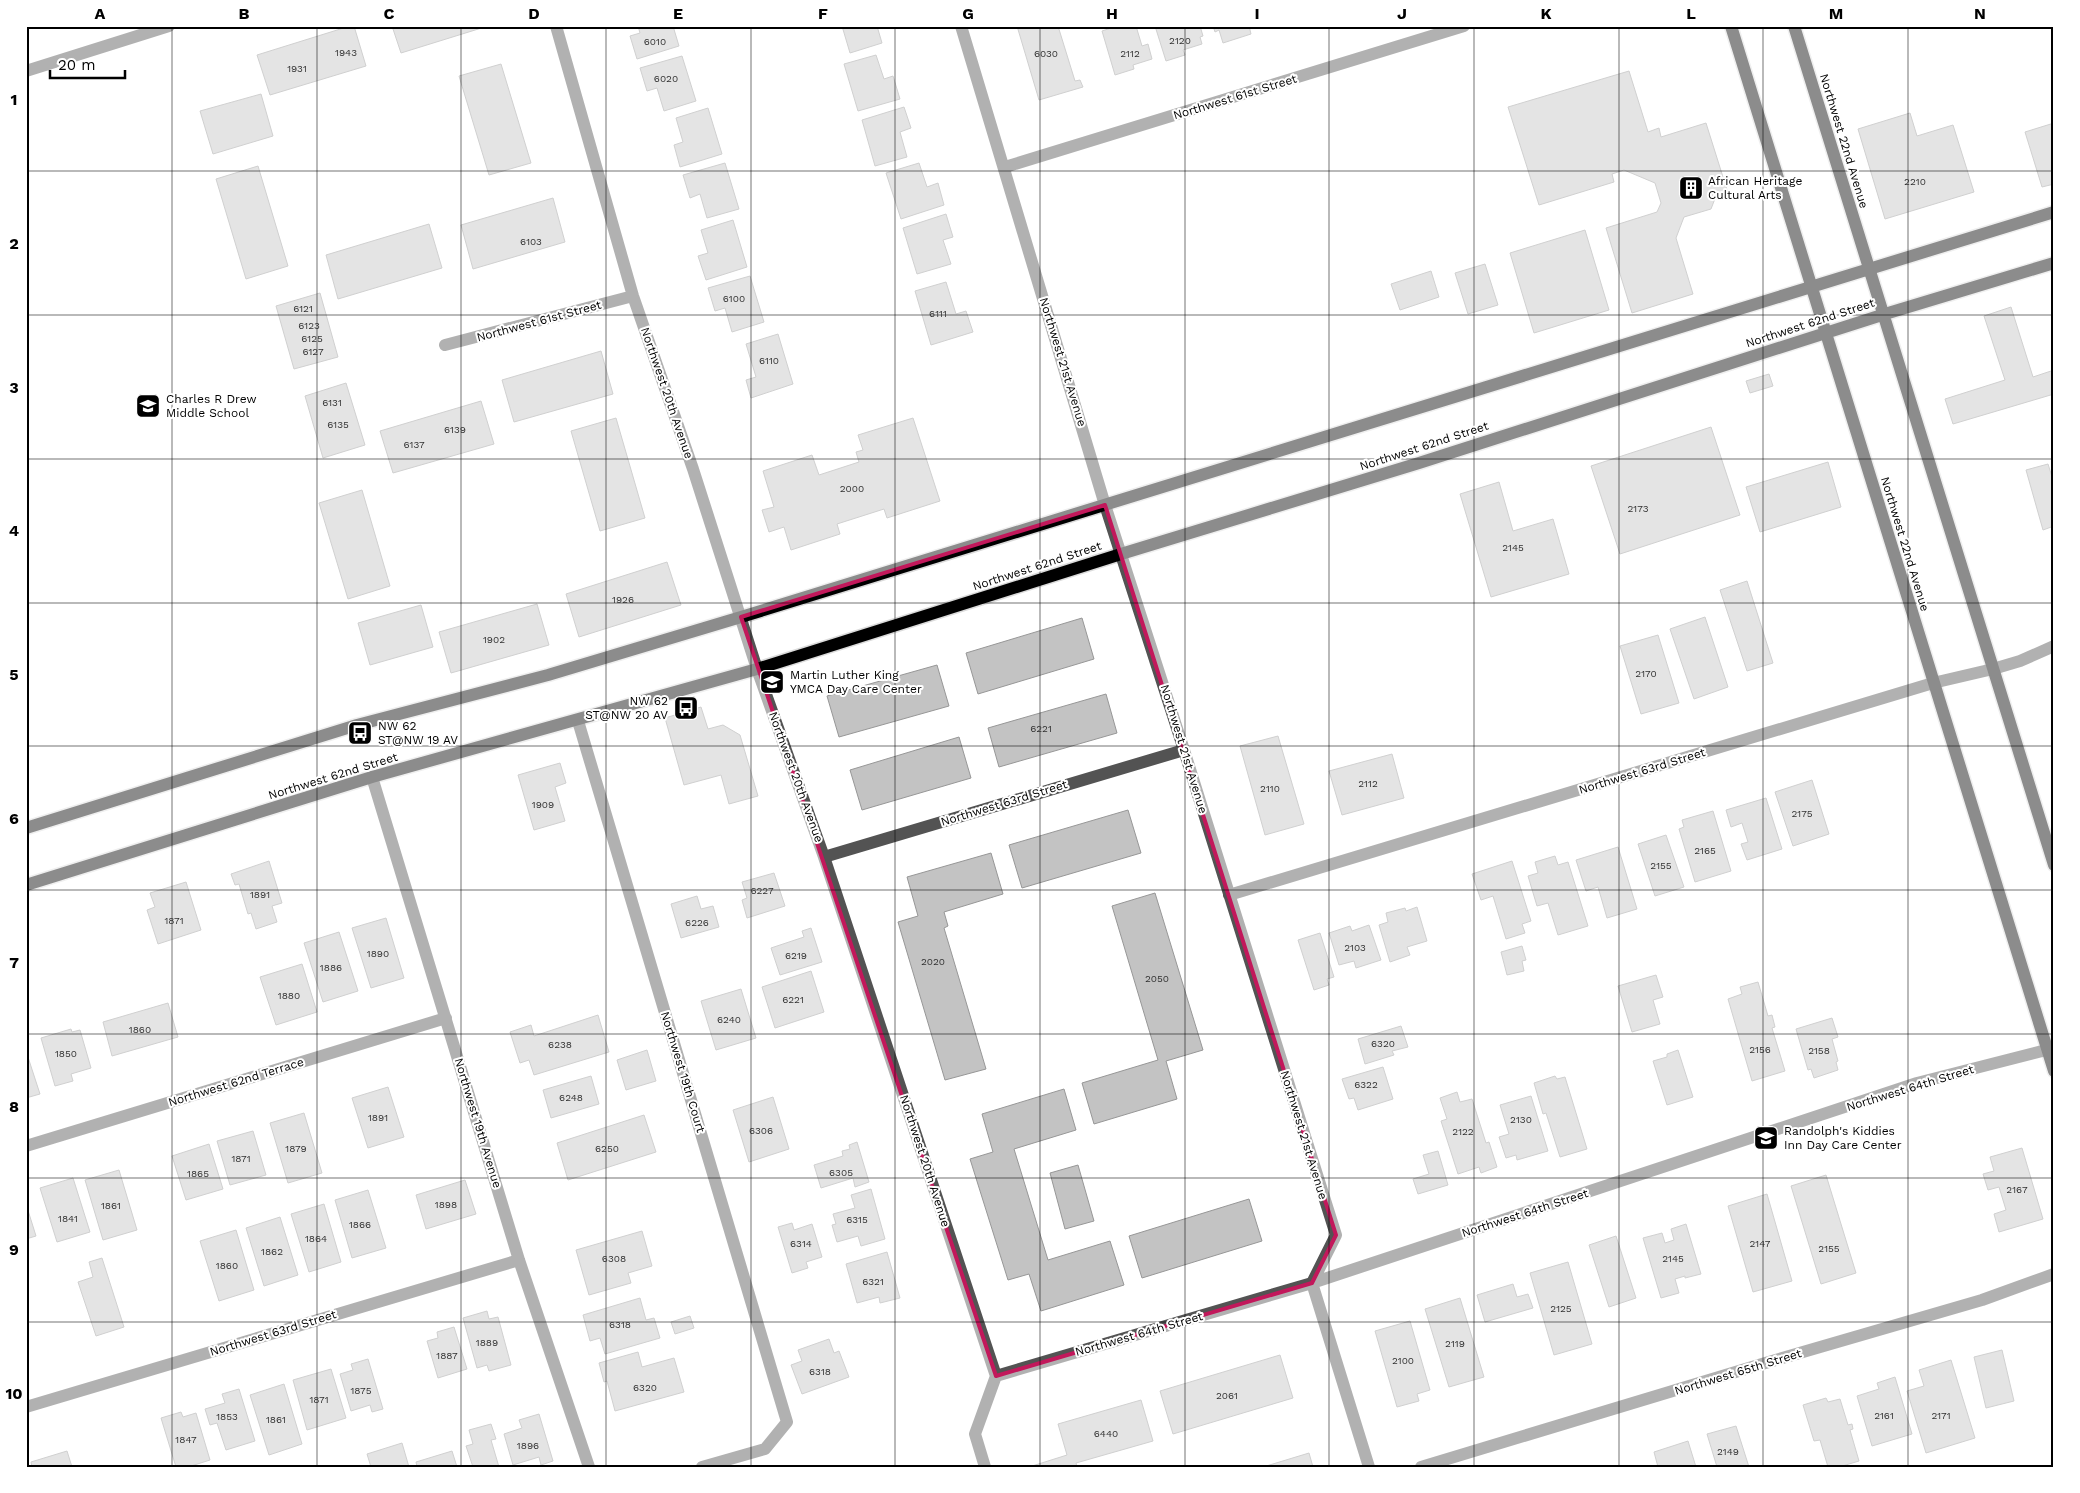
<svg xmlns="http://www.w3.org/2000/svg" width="2080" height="1493" font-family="'Work Sans',sans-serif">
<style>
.building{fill:#c3c3c3;stroke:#979797}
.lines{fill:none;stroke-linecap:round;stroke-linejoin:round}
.major-casing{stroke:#dbdbdb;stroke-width:15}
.minor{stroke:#535353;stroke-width:12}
.major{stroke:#000;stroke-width:12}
.marked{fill:none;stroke:#c2185b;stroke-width:4;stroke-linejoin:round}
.grid{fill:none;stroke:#000;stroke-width:1;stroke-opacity:0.55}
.labels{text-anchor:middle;stroke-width:4;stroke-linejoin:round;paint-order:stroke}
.number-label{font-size:10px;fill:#313131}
.street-label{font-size:12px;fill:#000;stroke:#fff}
.poi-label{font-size:12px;fill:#000;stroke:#fff;text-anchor:start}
.neatline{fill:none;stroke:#000;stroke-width:2}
.grid-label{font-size:16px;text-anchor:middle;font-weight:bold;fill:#000}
</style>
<rect width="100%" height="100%" fill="#fff"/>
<!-- building -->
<path class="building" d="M350,26h4l12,40 -96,29 -13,-40z
M392,26h96l-87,27z
M638,26h35l6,20 -42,13 -7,-23 10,-3z
M842,26h35l5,17 -32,10z
M1017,26h41l17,55 5,-1 3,7 -44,13z
M1117,26h19l6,20 6,-2 4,15 -19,6 1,4 -19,6 -13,-44z
M1155,26h45l3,10 -3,1 2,7 -19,6 2,5 -19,6z
M1213,26h36l2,8 -28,9 -4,-13 -4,2z
M876,55l8,24 9,-3 7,23 -42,12 -14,-47z
M682,56l14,45 -32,10 -7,-23 -10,3 -7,-23z
M501,64l30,99 -42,12 -30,-99z
M1629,71l19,61 11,-4 2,9 45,-14 22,70 -12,3 -5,13 -27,8 -8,21 17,56 -61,19 -26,-85 51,-16 4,-9 -6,-20 -31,-13 -12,4 2,8 -75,23 -31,-98z
M261,94l12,42 -60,18 -13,-43z
M904,107l7,21 -11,4 7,25 -32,9 -13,-46z
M708,108l14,46 -42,13 -6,-22 9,-3 -7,-24z
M1910,113l7,23 36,-11 21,67 -89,27 -27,-90z
M2054,123v61l-12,3 -17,-55z
M725,163l14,46 -32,9 -7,-24 -10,4 -7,-23z
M919,163l8,24 11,-4 6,22 -43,14 -15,-46z
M258,166l30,100 -42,13 -30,-100z
M553,198l12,44 -92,27 -12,-44z
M946,214l7,23 -10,3 8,24 -34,10 -14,-46z
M733,220l14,47 -41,13 -8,-24 10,-3 -7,-23z
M429,224l13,44 -104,31 -12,-44z
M1585,230l24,80 -75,23 -24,-80z
M1485,264l13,41 -30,9 -13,-41z
M1431,271l8,26 -39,13 -9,-26z
M750,276l14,46 -32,10 -7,-24 -10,3 -7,-23z
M946,282l10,32 10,-3 7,21 -42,13 -16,-54z
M320,293l18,64 -44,12 -18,-63z
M2011,307l22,70 21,-7v24l-101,30 -8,-25 60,-19 -21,-64z
M778,334l15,50 -42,14 -5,-18 10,-3 -10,-33z
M601,351l12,43 -99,28 -12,-42z
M1769,374l4,12 -23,7 -4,-12z
M346,383l19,62 -42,13 -18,-62z
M481,401l13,43 -101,29 -13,-42z
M616,418l29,100 -45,13 -29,-100z
M913,418l27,83 -53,17 -3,-9 -47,15 3,10 -49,16 -7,-23 -15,5 -7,-22 12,-3 -11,-36 49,-16 7,20 40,-13 -3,-10 7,-2 -5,-15z
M1711,427l29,88 -120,39 -29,-88z
M1828,462l13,45 -81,25 -14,-45z
M2048,464l6,19v43l-11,4 -17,-60z
M1499,482l14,49 40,-12 16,55 -78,23 -31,-103z
M362,490l28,96 -42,13 -29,-96z
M667,562l14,43 -102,32 -13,-43z
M1747,581l26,82 -26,8 -27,-81z
M537,604l12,41 -98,28 -12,-41z
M421,605l12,42 -63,18 -12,-42z
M1705,617l23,70 -34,12 -24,-70z
M1082,618l12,41 -116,35 -12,-41z
M1658,635l21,68 -38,11 -21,-68z
M937,665l12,41 -110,31 -12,-41z
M1106,694l11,39 -118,34 -11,-39z
M701,707l7,22 15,-4 17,10 18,61 -29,8 -8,-29 -37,10 -19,-67z
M1278,736l26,88 -39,11 -25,-89z
M959,737l12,41 -109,32 -12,-40z
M1392,754l12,44 -62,17 -13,-44z
M560,763l6,20 -11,4 10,34 -31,9 -16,-55z
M1812,780l17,54 -36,12 -18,-54z
M1766,798l16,51 -35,11 -6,-16 7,-2 -6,-19 -11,4 -5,-17z
M1128,810l13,43 -119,35 -13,-43z
M1713,811l18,60 -36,11 -16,-53 5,-2 -2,-7z
M1666,835l18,52 -29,9 -17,-52z
M1618,847l19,62 -30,9 -9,-31 -12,4 -10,-31z
M991,853l12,41 -59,18 4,14 -4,2 42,141 -41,11 -47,-158 20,-6 -11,-39z
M1555,856l3,9 10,-3 20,64 -30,9 -10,-32 -11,3 -9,-30 10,-3 -3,-11z
M269,861l13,42 -10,3 5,16 -21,7 -5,-16 -3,1 -9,-30 -4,1 -4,-11z
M1512,861l19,60 -9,3 3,9 -19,6 -13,-43 -12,4 -9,-26z
M774,873l11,33 -38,12 -5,-18 5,-2 -5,-16z
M186,882l15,48 -43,14 -11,-34 8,-3 -5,-14z
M1155,893l48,157 -37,11 11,38 -83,25 -12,-41 76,-23 -46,-154z
M697,896l4,13 12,-3 6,21 -38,11 -10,-34z
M1417,907l10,34 -20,6 3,8 -20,7 -11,-37 9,-3 -2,-9 19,-5 1,3z
M386,918l18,60 -33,10 -19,-60z
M1369,925l12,35 -25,8 -2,-7 -15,4 -10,-32 21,-7 2,5z
M811,928l11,34 -42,13 -9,-27 33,-11 -2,-6z
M339,932l19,59 -35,11 -19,-59z
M1320,933l14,44 -7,2 2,6 -15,5 -16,-50z
M1522,946l4,14 -4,1 2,10 -17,4 -6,-23z
M302,964l15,48 -41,13 -16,-48z
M811,971l13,41 -49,16 -13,-41z
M1656,975l7,22 -10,3 7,24 -28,8 -14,-46z
M1758,982l10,34 4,-1 3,12 -3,1 13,43 -33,10 -24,-82 14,-5 -2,-7z
M741,989l15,49 -40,12 -15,-49z
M168,1003l10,34 -66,19 -9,-34z
M598,1015l11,37 -75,23 -5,-15 -9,3 -10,-31 21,-7 3,11z
M1832,1018l6,19 -6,2 6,22 -2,1 2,8 -24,8 -3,-9 -3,1 -12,-41z
M1401,1026l7,21 -16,4 2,4 -29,9 -7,-25z
M71,1029l1,3 8,-2 11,38 -20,6 2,7 -18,5 -14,-48z
M647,1050l9,31 -30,9 -9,-30z
M1678,1050l15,47 -26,8 -14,-44 14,-4v-3z
M26,1051l14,43 -14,4z
M1383,1067l10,32 -35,11 -4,-12 -5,1 -7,-20z
M591,1076l8,28 -48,14 -8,-28z
M1555,1076l2,3 8,-2 22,72 -27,8 -14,-44 -3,1 -9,-31z
M388,1087l16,50 -36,11 -16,-50z
M1064,1089l12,41 -62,19 34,111 62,-19 14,44 -83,26 -12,-37 -21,6 -38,-121 23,-7 -11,-38z
M1457,1092l3,10 12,-3 14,44 3,-1 8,25 -16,6 -2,-6 -21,7 -17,-53 6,-2 -7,-21z
M1531,1096l17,55 -31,9 -1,-5 -10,3 -7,-21 10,-3 -9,-29z
M773,1097l16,52 -40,13 -16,-52z
M304,1113l18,60 -34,10 -18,-60z
M644,1115l12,37 -88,28 -11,-37z
M253,1131l13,44 -36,10 -13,-44z
M857,1142l12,40 -14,5 -2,-9 -32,10 -7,-23 29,-9 -1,-5 8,-2 -1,-4z
M209,1144l14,45 -37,11 -14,-44z
M2022,1148l21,71 -44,13 -5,-18 12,-4 -7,-23 -11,3 -5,-16 11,-3 -4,-14z
M1438,1151l10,34 -30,9 -5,-15 16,-5 -6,-19z
M1078,1165l16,56 -29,8 -15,-56z
M119,1170l18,60 -34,10 -18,-60z
M1826,1175l30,98 -35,11 -30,-98z
M73,1178l17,54 -33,10 -17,-54z
M465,1180l11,34 -50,15 -10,-34z
M871,1189l14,50 -24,7 -3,-10 -21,6 -5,-17 4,-1 -3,-10 22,-6 -4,-13z
M368,1190l18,58 -34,10 -17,-58z
M1767,1194l25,87 -39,11 -25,-86z
M1249,1199l13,42 -120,37 -13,-42z
M26,1204l10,32 -10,3z
M324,1204l17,58 -32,10 -18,-58z
M280,1217l18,58 -34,11 -18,-58z
M792,1223l2,7 18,-6 10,33 -16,5 2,6 -16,5 -14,-46z
M1686,1224l15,50 -16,4v-2l-10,3 4,14 -18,5 -18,-60 19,-5 3,10 9,-3 -3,-11z
M236,1230l18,60 -35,11 -19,-60z
M642,1231l10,35 -24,7 3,10 -42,12 -13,-45z
M1616,1236l20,62 -27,9 -20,-62z
M887,1252l13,46 -20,5 -1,-6 -22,6 -11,-39z
M102,1258l22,69 -28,9 -18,-54 15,-5 -4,-15z
M1568,1262l24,82 -38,11 -24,-82z
M1513,1284l4,13 11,-3 5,14 -48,14 -8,-27z
M640,1298l6,22 8,-2 6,20 -55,16 -5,-16 -10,3 -7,-26z
M1460,1298l24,79 -35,10 -24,-78z
M487,1311l2,8 9,-2 13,48 -22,6 -2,-6 -10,3 -14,-50z
M690,1316l4,12 -19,6 -4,-12z
M1410,1321l20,69 -13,4 2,7 -22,6 -22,-76z
M454,1327l13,42 -29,9 -11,-37 11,-3 -1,-6z
M829,1339l5,14 5,-2 10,26 -47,17 -11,-29 11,-4 -4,-11z
M2002,1350l12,51 -28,7 -12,-51z
M638,1352l4,15 32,-9 10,34 -69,19 -8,-30 -3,1 -5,-19z
M1280,1355l13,43 -120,36 -13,-43z
M368,1359l15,50 -11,3 -2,-7 -19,6 -11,-37 13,-4 -2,-6z
M1951,1360l24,78 -49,15 -19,-62 17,-5 -5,-16z
M331,1369l15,49 -39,12 -14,-50z
M1895,1377l17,57 -40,12 -15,-50 22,-7 -2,-6z
M284,1384l18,60 -33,11 -19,-60z
M239,1389l16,52 -29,9 -9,-27 -7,2 -5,-16 20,-6 -3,-9z
M1826,1398l2,4 12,-3 8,26 4,-1 1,5 -3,1 9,31 -20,6h-11l-8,-27 -6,1 -11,-36z
M1141,1400l12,41 -77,22 1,4h-48l38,-12 -9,-31z
M181,1412l2,5 13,-4 14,47 -22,7h-12l-15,-49z
M539,1414l14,47 -12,4 -2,-8 -26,8 -9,-31 18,-6 -3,-8z
M491,1424l5,15 -5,1 8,27h-26l-7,-21 7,-2 -4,-14z
M1736,1426l13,41h-32l-10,-33z
M1688,1441l8,26h-38l-4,-15z
M402,1443l7,24h-38l-4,-13z
M67,1451l5,16h-40l-1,-5z
M452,1451l5,16h-40l-1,-5z
M1309,1453l4,14h-50z"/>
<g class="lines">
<defs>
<path id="major" d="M1731,26l323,1045
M1794,26l260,839
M26,828l331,-103 191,-50 193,-58 1313,-405
M26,885l346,-108 385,-108 364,-115 298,-91 466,-149 169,-51"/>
</defs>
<!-- major casing -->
<use href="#major" class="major-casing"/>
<!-- minor -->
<path class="minor" d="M556,26l77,270 60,173 64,200 67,188 172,519 -21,58 10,33
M961,26l144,479 79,245 152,485 -24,48 57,184
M26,71l143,-45
M1005,167l459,-141
M445,345l188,-49
M578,721l209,701 -22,27 -63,18
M372,777l147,483 70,207
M824,857l360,-107
M1229,895l704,-212 60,-14 27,-8 34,-15
M26,1146l420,-128
M996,1376l316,-93 605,-200 137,-35
M26,1407l493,-147
M1421,1467l341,-103 220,-64 72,-26"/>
<!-- major -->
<use href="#major" class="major"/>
</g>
<!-- marked area -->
<path d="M0 0H2080V1493H0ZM1105,505l231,730 -24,48 -316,93 -255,-759z" fill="#fff" fill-opacity=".55" fill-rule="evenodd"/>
<path class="marked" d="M1105,505l231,730 -24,48 -316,93 -255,-759z"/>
<!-- grid -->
<path class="grid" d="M172,26v1441M317,26v1441M461,26v1441M606,26v1441M751,26v1441M895,26v1441M1040,26v1441M1185,26v1441M1329,26v1441M1474,26v1441M1619,26v1441M1763,26v1441M1908,26v1441M26,171h2028M26,315h2028M26,459h2028M26,603h2028M26,746h2028M26,890h2028M26,1034h2028M26,1178h2028M26,1322h2028"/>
<!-- icons -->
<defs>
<symbol id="building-square" viewBox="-11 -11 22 22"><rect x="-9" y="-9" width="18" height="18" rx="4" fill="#000" stroke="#fff"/><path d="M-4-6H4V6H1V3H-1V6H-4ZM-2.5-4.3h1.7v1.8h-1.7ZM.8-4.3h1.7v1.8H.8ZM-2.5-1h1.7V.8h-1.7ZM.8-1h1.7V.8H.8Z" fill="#fff"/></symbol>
<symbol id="school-square" viewBox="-11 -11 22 22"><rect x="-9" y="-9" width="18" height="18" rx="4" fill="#000" stroke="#fff"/><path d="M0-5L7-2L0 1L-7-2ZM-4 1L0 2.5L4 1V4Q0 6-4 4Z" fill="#fff"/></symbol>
<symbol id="bus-square" viewBox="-11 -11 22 22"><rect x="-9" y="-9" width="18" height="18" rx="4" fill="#000" stroke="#fff"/><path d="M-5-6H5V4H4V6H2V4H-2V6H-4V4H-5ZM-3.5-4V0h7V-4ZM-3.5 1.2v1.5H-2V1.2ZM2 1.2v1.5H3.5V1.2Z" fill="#fff"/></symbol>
</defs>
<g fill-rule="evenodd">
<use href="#building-square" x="1677" y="174" width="28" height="28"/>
<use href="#school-square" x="134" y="392" width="28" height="28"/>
<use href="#school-square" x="758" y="668" width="28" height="28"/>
<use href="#bus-square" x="672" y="694" width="28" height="28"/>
<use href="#bus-square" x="346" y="719" width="28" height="28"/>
<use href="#school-square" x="1752" y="1124" width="28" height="28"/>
</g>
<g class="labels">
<!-- number labels -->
<g class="number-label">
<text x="1180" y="44">2120</text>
<text x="655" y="45">6010</text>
<text x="346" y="56">1943</text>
<text x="1046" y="57">6030</text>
<text x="1130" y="57">2112</text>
<text x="297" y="72">1931</text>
<text x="666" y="82">6020</text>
<text x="1915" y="185">2210</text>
<text x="531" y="245">6103</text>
<text x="734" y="302">6100</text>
<text x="303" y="312">6121</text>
<text x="938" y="317">6111</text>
<text x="309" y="329">6123</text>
<text x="312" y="342">6125</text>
<text x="313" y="355">6127</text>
<text x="769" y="364">6110</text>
<text x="332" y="406">6131</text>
<text x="338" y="428">6135</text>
<text x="455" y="433">6139</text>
<text x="414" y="448">6137</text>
<text x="852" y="492">2000</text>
<text x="1638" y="512">2173</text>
<text x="1513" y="551">2145</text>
<text x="623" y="603">1926</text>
<text x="494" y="643">1902</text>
<text x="1646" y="677">2170</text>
<text x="1041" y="732">6221</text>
<text x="1368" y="787">2112</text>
<text x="1270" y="792">2110</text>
<text x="543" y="808">1909</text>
<text x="1802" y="817">2175</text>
<text x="1705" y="854">2165</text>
<text x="1661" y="869">2155</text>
<text x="762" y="894">6227</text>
<text x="260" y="898">1891</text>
<text x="174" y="924">1871</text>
<text x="697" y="926">6226</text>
<text x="1355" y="951">2103</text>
<text x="378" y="957">1890</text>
<text x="796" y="959">6219</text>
<text x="933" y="965">2020</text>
<text x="331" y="971">1886</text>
<text x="1157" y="982">2050</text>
<text x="289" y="999">1880</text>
<text x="793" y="1003">6221</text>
<text x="729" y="1023">6240</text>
<text x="140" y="1033">1860</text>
<text x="1383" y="1047">6320</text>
<text x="560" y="1048">6238</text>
<text x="1760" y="1053">2156</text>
<text x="1819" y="1054">2158</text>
<text x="66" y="1057">1850</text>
<text x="1366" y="1088">6322</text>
<text x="571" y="1101">6248</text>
<text x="378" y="1121">1891</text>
<text x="1521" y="1123">2130</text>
<text x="761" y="1134">6306</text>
<text x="1463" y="1135">2122</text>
<text x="296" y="1152">1879</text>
<text x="607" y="1152">6250</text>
<text x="241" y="1162">1871</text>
<text x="841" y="1176">6305</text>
<text x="198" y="1177">1865</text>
<text x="2017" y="1193">2167</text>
<text x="446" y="1208">1898</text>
<text x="111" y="1209">1861</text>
<text x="68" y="1222">1841</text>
<text x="857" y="1223">6315</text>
<text x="360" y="1228">1866</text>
<text x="316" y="1242">1864</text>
<text x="801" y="1247">6314</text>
<text x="1760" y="1247">2147</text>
<text x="1829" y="1252">2155</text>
<text x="272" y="1255">1862</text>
<text x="614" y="1262">6308</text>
<text x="1673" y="1262">2145</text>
<text x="227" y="1269">1860</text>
<text x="873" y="1285">6321</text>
<text x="1561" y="1312">2125</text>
<text x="620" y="1328">6318</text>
<text x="487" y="1346">1889</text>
<text x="1455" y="1347">2119</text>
<text x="447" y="1359">1887</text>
<text x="1403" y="1364">2100</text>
<text x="820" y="1375">6318</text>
<text x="645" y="1391">6320</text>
<text x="361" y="1394">1875</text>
<text x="1227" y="1399">2061</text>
<text x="319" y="1403">1871</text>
<text x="1884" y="1419">2161</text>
<text x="1941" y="1419">2171</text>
<text x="227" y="1420">1853</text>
<text x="276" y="1423">1861</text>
<text x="1106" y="1437">6440</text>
<text x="186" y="1443">1847</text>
<text x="528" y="1449">1896</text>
<text x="1728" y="1455">2149</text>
</g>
<!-- street labels -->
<g class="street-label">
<text transform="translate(1235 97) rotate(-17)" y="4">Northwest 61st Street</text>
<text transform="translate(1844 141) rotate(73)" y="4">Northwest 22nd Avenue</text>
<text transform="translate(539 321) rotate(-15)" y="4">Northwest 61st Street</text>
<text transform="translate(1810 323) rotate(-18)" y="4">Northwest 62nd Street</text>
<text transform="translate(1063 362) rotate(73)" y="4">Northwest 21st Avenue</text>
<text transform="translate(667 393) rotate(71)" y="4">Northwest 20th Avenue</text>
<text transform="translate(1424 446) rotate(-18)" y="4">Northwest 62nd Street</text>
<text transform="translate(1905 544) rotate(73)" y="4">Northwest 22nd Avenue</text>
<text transform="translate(1037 566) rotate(-18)" y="4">Northwest 62nd Street</text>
<text transform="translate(1184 749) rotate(73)" y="4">Northwest 21st Avenue</text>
<text transform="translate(1642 771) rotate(-17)" y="4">Northwest 63rd Street</text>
<text transform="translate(333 776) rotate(-17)" y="4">Northwest 62nd Street</text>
<text transform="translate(796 777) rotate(70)" y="4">Northwest 20th Avenue</text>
<text transform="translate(1004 803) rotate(-17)" y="4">Northwest 63rd Street</text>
<text transform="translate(683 1072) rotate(73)" y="4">Northwest 19th Court</text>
<text transform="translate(236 1082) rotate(-17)" y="4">Northwest 62nd Terrace</text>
<text transform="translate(1910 1088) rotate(-17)" y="4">Northwest 64th Street</text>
<text transform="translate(478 1123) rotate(73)" y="4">Northwest 19th Avenue</text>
<text transform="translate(1304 1135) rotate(73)" y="4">Northwest 21st Avenue</text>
<text transform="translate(925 1161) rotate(72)" y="4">Northwest 20th Avenue</text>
<text transform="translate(1525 1213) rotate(-18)" y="4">Northwest 64th Street</text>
<text transform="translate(273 1333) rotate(-17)" y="4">Northwest 63rd Street</text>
<text transform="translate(1139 1334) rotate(-16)" y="4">Northwest 64th Street</text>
<text transform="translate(1738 1372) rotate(-17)" y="4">Northwest 65th Street</text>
</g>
<!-- poi labels -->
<g class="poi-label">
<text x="1708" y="185">African Heritage<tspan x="1708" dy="14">Cultural Arts</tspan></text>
<text x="166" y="403">Charles R Drew<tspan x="166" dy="14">Middle School</tspan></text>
<text x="790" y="679">Martin Luther King<tspan x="790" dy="14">YMCA Day Care Center</tspan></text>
<text x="668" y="705" text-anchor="end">NW 62<tspan x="668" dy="14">ST@NW 20 AV</tspan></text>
<text x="378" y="730">NW 62<tspan x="378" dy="14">ST@NW 19 AV</tspan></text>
<text x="1784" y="1135">Randolph's Kiddies<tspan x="1784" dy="14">Inn Day Care Center</tspan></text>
</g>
</g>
<!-- border -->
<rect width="2080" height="1493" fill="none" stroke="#ffffff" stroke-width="55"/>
<!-- scale -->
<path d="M50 70v8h75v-8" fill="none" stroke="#000000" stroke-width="2.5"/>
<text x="58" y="70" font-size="15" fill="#000000" stroke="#ffffff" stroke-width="4" paint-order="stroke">20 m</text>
<rect x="28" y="28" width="2024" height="1438" class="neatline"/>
<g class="grid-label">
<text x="100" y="19">A</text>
<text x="244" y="19">B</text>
<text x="389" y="19">C</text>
<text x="534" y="19">D</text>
<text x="678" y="19">E</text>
<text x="823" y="19">F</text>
<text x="968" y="19">G</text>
<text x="1112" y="19">H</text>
<text x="1257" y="19">I</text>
<text x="1402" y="19">J</text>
<text x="1546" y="19">K</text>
<text x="1691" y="19">L</text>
<text x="1836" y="19">M</text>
<text x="1980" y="19">N</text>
<text x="14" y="105">1</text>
<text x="14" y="249">2</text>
<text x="14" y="393">3</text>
<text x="14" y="536">4</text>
<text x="14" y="680">5</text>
<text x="14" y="824">6</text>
<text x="14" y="968">7</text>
<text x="14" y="1112">8</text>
<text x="14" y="1255">9</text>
<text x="14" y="1399">10</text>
</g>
</svg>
